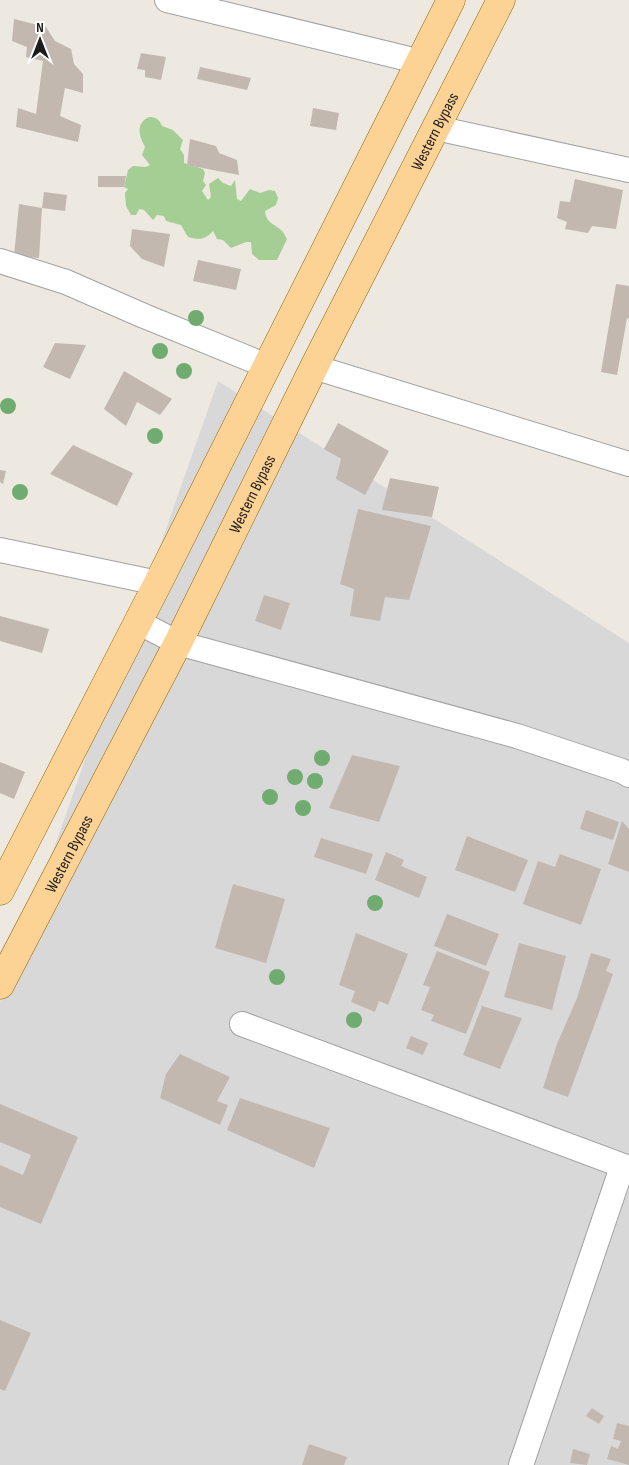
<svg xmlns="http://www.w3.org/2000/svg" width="629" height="1465" font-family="'Sofia Sans Condensed',sans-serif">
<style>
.residential{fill:#d9d8d8}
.forest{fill:#a4ce94}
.building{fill:#c2b8b0}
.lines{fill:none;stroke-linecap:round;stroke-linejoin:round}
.street-casing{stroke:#a2a2a2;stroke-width:26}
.primary-casing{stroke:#926500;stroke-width:29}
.street{stroke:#fff;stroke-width:24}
.primary{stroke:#fdd295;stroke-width:28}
.tree{fill:#70ac70}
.labels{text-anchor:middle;stroke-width:4;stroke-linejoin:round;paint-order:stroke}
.street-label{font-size:16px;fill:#1b1b1b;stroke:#fff}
</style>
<rect width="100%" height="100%" fill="#ede9e0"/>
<!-- residential -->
<path class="residential" d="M218,381l411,262v822h-629v-463z"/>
<!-- forest -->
<path class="forest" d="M149,117c7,0 10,2 13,9l11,4 10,10 -3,9 4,6v8l19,6 2,4 -2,8 3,4 -4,6 6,9 3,-3 -2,-13 9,-6 5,5 8,3 4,-6 2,19 4,2 9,-12 10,4 9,-3 6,1 3,7 -2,7 -11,6c1,13 11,13 18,21 2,2 2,5 4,7l-10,21h-18l-7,-6 -1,-12h-5l-15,6 -8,-8 -6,-1 -4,-8c-8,9 -14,9 -25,6l-7,-12 -15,-4 -2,-5 -7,-1 -4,5 -9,-10 -5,-1 -3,6h-5l-5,-9 -1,-13 3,-4 -4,-2 4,-17 5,-4 13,1 4,-2 -8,-10 3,-8c-6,-11 -10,-23 4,-30z"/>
<!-- building -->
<path class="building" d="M14,19l32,8 9,14 16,8 3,15 9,10v19l-18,-5 -5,28 21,9 -3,17 -62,-15 2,-19 18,6 7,-53 -17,-4 1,-10 -15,-6z
M141,53l25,4 -5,23 -16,-3v-7l-8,-1z
M200,67l51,11 -4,12 -50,-11z
M313,108l26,5 -3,17 -26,-4z
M190,139l26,7 3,7 18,7 2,15 -52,-10z
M98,176h28l-2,11h-26z
M575,179l48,11 -7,39 -24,-3 -4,7 -23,-4 2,-7 -10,-4 3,-17 10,1z
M44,192l23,3 -2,16 -23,-3 -3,50 -25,-2 5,-52 23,4z
M132,229l38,5 -6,33 -22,-8 -12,-13z
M198,260l43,9 -5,21 -43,-9z
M616,284l13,2v33l-2,-1 -10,57 -16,-3z
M55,343l31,2 -16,34 -27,-12z
M124,371l48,28 -12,16 -23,-13 -11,24 -22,-17z
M338,423l51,28 -24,44 -29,-16 5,-20 -17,-10z
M73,445l60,28 -16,33 -67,-32z
M0,470l6,1 -3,13 -3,-2z
M390,478l49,9 -7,30 -50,-7z
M358,509l73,17 -22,74 -24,-3 -5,24 -30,-5 4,-27 -14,-5z
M264,595l26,8 -9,27 -26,-9z
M0,616l49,13 -7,24 -42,-12z
M352,755l48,11 -21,56 -50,-14z
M0,762l25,10 -11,27 -14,-6z
M586,810l33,12 -6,18 -33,-11z
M622,821l7,8v43l-21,-8z
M467,836l61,24 -13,32 -60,-22z
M321,838l52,16 -7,20 -52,-17z
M386,852l18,8 -3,6 26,11 -8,21 -44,-18z
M560,854l41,15 -20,56 -58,-21 15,-43 17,6z
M233,884l52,15 -19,64 -51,-15z
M447,914l52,20 -13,32 -52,-20z
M356,933l52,21 -20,51 -9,-4 -4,11 -24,-10 4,-11 -16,-6z
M519,943l47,13 -14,54 -48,-13z
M437,951l53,21 -24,62 -35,-13 3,-6 -13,-5 9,-23 -7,-2z
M591,953l20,6 -5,12 7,3 -45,123 -25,-9 14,-44 20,-46z
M482,1006l40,12 -22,51 -37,-14z
M411,1036l17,7 -5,12 -17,-7z
M180,1054l50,23 -13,24 11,4 -8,20 -60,-27 6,-24z
M240,1098l90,30 -16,40 -87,-38z
M0,1104l78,33 -37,87 -41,-17v-42l23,10 8,-20 -31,-13z
M0,1320l31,13 -26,58 -5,-2z
M592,1408l12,8 -5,8 -13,-8z
M617,1423l12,3v39l-22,-6 4,-13 7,3 3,-8 -8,-2z
M309,1444l38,13 -3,8h-42z
M573,1449l17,5 -3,11 -17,-2z"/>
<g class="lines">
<defs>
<path id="street" d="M167,0l254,62
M436,128l193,42
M0,261l66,21 78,34 123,50
M314,367l315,97
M0,550l158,33
M138,622l40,21 339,93 105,35 7,4
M242,1024l387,144
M521,1465l101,-298"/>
<g id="primary">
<path d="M0,891l158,-308 293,-583"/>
<path id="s1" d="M0,985l178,-342 136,-276 187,-367"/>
</g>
</defs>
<!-- street casing -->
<use href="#street" class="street-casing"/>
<!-- primary casing -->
<use href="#primary" class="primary-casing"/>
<!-- street -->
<use href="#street" class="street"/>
<!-- primary -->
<use href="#primary" class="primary"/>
</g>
<!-- trees -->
<g class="tree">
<circle cx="196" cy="318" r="8"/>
<circle cx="160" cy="351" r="8"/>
<circle cx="184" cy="371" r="8"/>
<circle cx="8" cy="406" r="8"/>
<circle cx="155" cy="436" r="8"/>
<circle cx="20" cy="492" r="8"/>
<circle cx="322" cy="758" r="8"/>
<circle cx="295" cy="777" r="8"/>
<circle cx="315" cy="781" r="8"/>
<circle cx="270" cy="797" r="8"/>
<circle cx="303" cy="808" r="8"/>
<circle cx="375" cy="903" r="8"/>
<circle cx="277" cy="977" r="8"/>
<circle cx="354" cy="1020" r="8"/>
</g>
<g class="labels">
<!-- street labels -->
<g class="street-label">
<text dy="6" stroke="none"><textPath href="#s1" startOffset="958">Western Bypass</textPath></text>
<text dy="6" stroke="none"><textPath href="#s1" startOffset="552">Western Bypass</textPath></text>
<text dy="6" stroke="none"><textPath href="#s1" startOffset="148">Western Bypass</textPath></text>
</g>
</g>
<!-- north arrow -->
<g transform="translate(40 40)" stroke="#ffffff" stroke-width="4" paint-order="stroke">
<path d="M0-4L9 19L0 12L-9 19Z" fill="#1b1b1b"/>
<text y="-8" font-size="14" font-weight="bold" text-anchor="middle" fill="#1b1b1b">N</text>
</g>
</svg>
